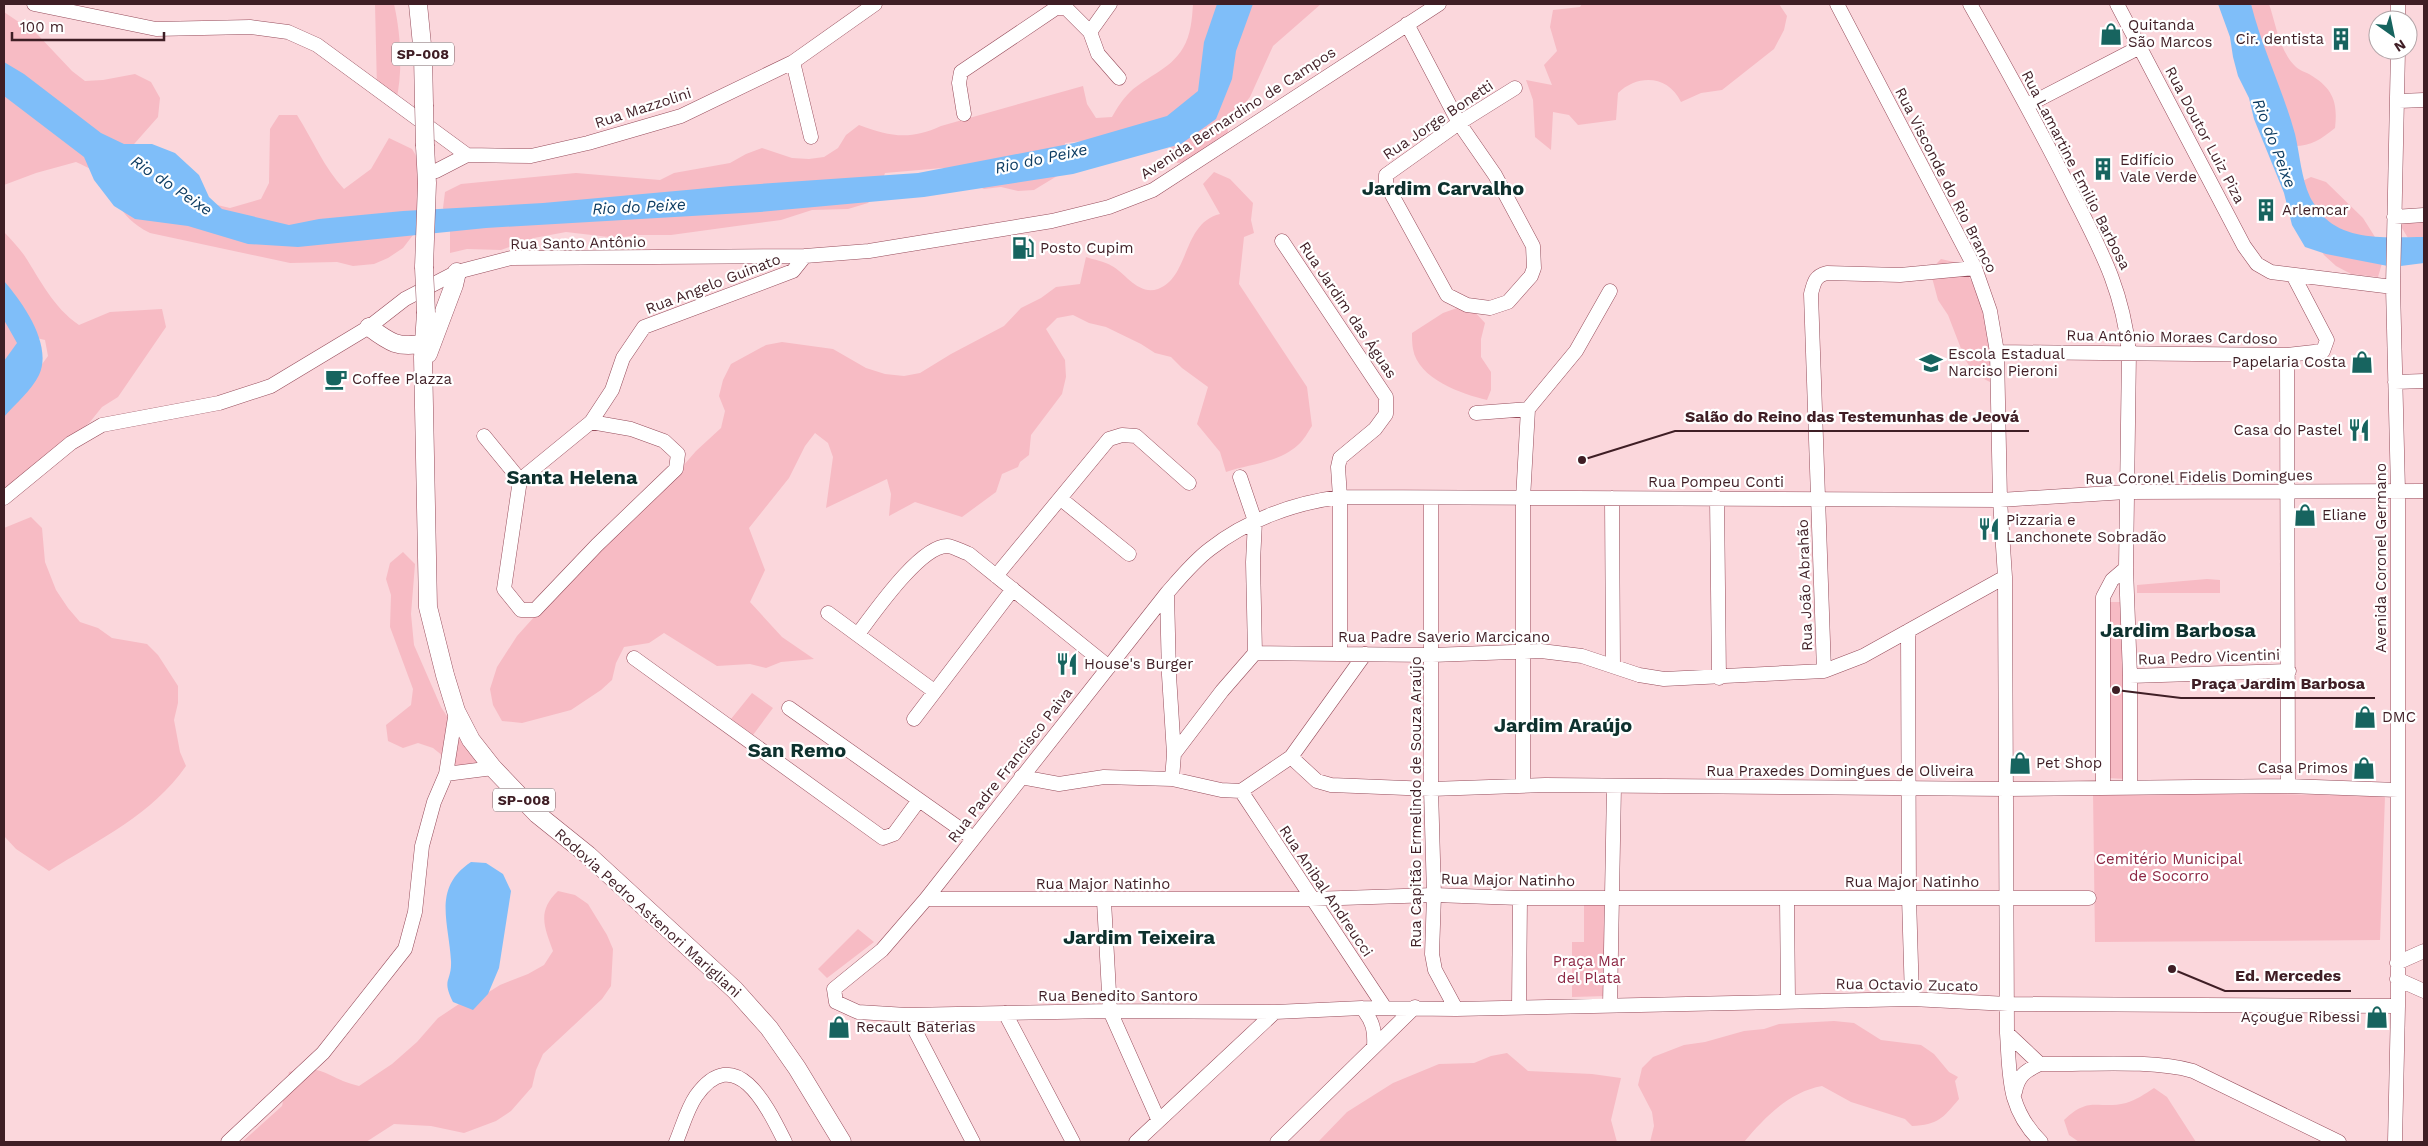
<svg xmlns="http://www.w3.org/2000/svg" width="2428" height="1146" font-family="'Work Sans',sans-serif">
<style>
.green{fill:#f7bbc4}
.water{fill:#7fbef9}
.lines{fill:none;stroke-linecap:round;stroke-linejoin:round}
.minor-casing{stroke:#964c5b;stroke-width:15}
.major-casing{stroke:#964c5b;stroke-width:19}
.minor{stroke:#fff;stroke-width:14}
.major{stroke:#fff;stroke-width:18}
.major-bridge-casing{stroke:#964c5b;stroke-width:19;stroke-linecap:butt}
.major-bridge{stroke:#fff;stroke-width:18}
.labels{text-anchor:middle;stroke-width:4.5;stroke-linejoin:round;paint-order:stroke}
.shield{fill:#fff;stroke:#796266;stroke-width:1}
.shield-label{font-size:14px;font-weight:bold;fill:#3f1e25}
.poi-label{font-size:15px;fill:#3f1e25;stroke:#fff;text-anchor:start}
.street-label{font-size:15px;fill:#3f1e25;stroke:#fff}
.park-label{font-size:15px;fill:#8c2643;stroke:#fff}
.water-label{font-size:16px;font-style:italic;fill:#0e3d63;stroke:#fff}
.district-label{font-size:20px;font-weight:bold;fill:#0e312e;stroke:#fff}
.leader{fill:none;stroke:#3f1e25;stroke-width:2}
.callout-dot{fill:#3f1e25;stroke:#fff;stroke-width:2}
.callout-label{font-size:16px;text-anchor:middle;font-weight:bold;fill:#3f1e25;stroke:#fff;stroke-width:4.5;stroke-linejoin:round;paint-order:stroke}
</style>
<rect width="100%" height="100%" fill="#fbd7dc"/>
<!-- green -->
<path class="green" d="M375,4h19c7,31 9,67 2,98l-19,-13z
M1193,4h128l-48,42 -23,51 -23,28 1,7c-13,13 -31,31 -51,31l-7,-17 -23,-12 -82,9 -3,30 -28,17 -16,1 -17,-4 -17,2 -15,-7 -10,-13 -17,-1 -57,5 -6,18 -11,12 -20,6 -36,1 -31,10 -110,15h-34l-20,3 -51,-6 -32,6 -33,12 -34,-1 -17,4v-31l-7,-14 2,-16 16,-8 115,-11 84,7 14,-7 56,-10 16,-9 16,-6 30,10 17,1 15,-2 14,-9 8,-13 13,-10c31,12 52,15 82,1l142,-40 4,18 9,14 16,-1c5,-9 10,-17 18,-25 17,-16 40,-22 53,-44 8,-13 9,-29 10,-44z
M1582,4h197l8,12 -3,14 -10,19 -52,41 -21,3 -20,9c-13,-27 -43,-28 -63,-9l-2,27 -38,5 -9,-10 -16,-3 -2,38 -16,-13 -2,-37 -7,-20 26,5 -8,-20 13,-14 -7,-24 3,-17 27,-3z
M2238,4h31c7,20 10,47 27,63 3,3 9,5 13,7 24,14 29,28 26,54 -15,12 -25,19 -44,18z
M4,12l34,23 34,36 13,10 18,-1 32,-6 16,8 9,16 -2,19 -31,35 86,52 17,4 31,-9 8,-16 1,-54 9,-14h18c16,25 27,53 47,74l27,-20 18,-31 23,11 11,18 1,18 -11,50 -10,13 -15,10 -14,6 -21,2 -16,-4 -47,1 -140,-30c-35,-17 -32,-40 -57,-62 -5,-4 -11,-6 -17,-9l-40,11 -32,12z
M1214,172l16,7 23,24 -2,17 3,13 -10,4 -5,47 68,103 5,39c-4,6 -8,14 -14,19 -20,18 -48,19 -72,27l-6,-20 -23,-28 11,-37 -26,-19 -11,-11 -16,-4 -14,-9 -35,-17 -17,-4 -16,-8 -16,3 -11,11 19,31 1,17 -4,17 -31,41 -2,20 -9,7 -2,5 -16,7 -6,18 -34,25 -47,-15 -26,14 2,-22 -4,-15 -61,29 7,-51 -5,-14 -13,-10 -10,13 -16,32 -40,50 16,42 -15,32 32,35 32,22 -33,3 -15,6 -16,-4 -33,2 -53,-33 -15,10 -25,4 -8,16 -4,17 -11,10 -30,20 -49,13 -20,-2 -9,-16 -3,-16 7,-22 20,-31 88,-98 71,-64 20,-23 25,-23 4,-17 -6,-15 4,-16 8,-16 35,-19 16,-3 51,7 33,19 19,6 19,2 16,-3 31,-19 53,-28 17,-18 20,-10 15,-11 24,-3 6,-27c8,3 18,4 26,9 13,7 27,30 46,23 32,-12 24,-66 62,-75l-17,-30z
M2311,177l15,5 37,36 17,27 3,15 -5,17 -27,-3 -15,-8 -12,-11 -26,-41 -2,-30z
M2424,214v26l-16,-2 -8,-13z
M4,232c7,7 14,15 20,23 17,26 29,52 55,70l31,-13 52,-3 4,18 -48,70 -16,10 -12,15 -86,76v-82l44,-60 -3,-16 -17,-4 -24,39z
M1941,259l17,4 20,26 22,89 -10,4 -16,-8 -9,-15 -17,-44 -10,-15 -8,-30z
M1457,308l17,3 11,12 -4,16v18l10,15v18l-4,10c-25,-6 -69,-21 -74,-51 -1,-5 -1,-11 -1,-16l31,-20z
M31,517l11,11 3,34 11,28 12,18 12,14 18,6 14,10 35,6 11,11 20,31v17l-4,17 6,32 6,14c-33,48 -88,74 -137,105l-33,-22 -12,-13v-308z
M403,552l12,12 -4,50 3,31 27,62 35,54 -3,13 -15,-6 -25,-20 -15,-5 -15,5 -15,-7 -2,-16 25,-20 2,-16 -23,-62 1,-32 -5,-16 4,-16z
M2207,579l13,1v13h-83v-8z
M2108,602h16l2,177 -19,-1z
M752,693l21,15 -20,27 -22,-16z
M2093,791l292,5 -5,144 -285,2z
M558,891l17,4 13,9 19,31 6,14 -2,37 -9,13 -59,55 -7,16 -4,17 -21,24 -15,10 -32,12 -33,-7 -37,-2 -28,18h-124l40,-36 7,-34c36,-9 38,7 70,14l33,-22 25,-22 21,-24 30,-20 16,-3 16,-10 28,-11 16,-9 9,-14c-9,-25 -16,-40 5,-60z
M1584,904h23v92l-35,1v-55h12z
M858,929l16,13 -47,36 -9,-9z
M1834,1021l20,2 27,17 40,5 13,9 15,18 9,5 -3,4 4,18c-16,19 -21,26 -47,27l-7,-7 -54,-17 -29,-16c-33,6 -57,31 -78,56h-94l4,-16 -2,-14 -14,-27 4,-17 11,-11 31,-12 21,-3 39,-11 20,-2 15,-5z
M1507,1053l21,18 64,3 29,4 -10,42 6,22h-299l29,-30 46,-29 46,-19 35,-1 17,-7z
M2154,1088l13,9 29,45h-117l-10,-7 -5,-15c26,-25 34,-10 62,-17 10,-3 19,-9 28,-15z"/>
<!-- water -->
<path class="water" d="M1217,4h36l-17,47 -4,28 -16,40 -35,25 -108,30 -149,23 -164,15 -274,16 -188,19 -50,-3 -60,-18 -53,-7 -21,-13 -20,-26 -10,-23 -80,-61v-34l20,12 77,59 23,11h28l23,9 24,22 10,22 13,12 67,16 30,-6 84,-8 140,-8 188,-17 187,-13 156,-30 93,-27 31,-25 6,-49z
M2218,4h33c11,44 32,86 44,130 5,21 6,43 15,63 3,6 10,16 15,21 25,24 68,19 99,19v26l-31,4 -67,-13 -21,-7 -13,-22 -8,-32 -30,-74 -5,-21 -11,-22 -5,-19 -3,-20z
M4,281c19,22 49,64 35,94 -7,15 -24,29 -35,42v-56l13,-18 -13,-23z
M471,862l15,1 17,11 8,17 -12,77 -11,26 -15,16 -20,-8c-12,-24 -1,-20 -2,-41 -2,-39 -19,-73 20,-99z"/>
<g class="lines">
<defs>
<path id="minor" d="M34,4l122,25 94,-2 38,5 29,13 150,110
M1837,4l138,264 15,43 7,41 3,148 5,77 2,456c3,44 0,75 34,109
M1970,4c34,60 67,120 98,181 29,59 54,99 61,167l-3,216 4,108v110
M2117,4l127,242 13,18 14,8 122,15
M2398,4v16
M1407,24l52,99 36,52 38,71 1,22 -3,8 -23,26 -18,6 -23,-3 -20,-10 -61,-111v-9l73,-52 56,-35
M1090,32l20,-28
M793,62l18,75
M2399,101l25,-1
M2028,105l112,-58
M964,114l-5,-31 2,-11 95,-64h10l24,24 8,22 21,24
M427,172l9,-1 31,-16 64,1 57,-13 93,-27 112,-54 82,-58
M2394,217l30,-2
M1282,241l104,156v17l-11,15 -35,29 -2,9 2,30v156
M1997,352l290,3 36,-4 4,-11 -34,-65
M2287,355l1,431
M2395,382l29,-1
M1476,413l52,-4 48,-58 34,-60
M591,422l40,7 33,12 14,13 -2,15 -79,76 -62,65h-14l-17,-21 16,-109 71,-58 21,-32 11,-32 21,-31 149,-56 12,-15
M484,436l36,44
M1240,477l15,44 -2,41 2,91
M4,498l67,-55 31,-18 117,-22 52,-17 98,-59 36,-28 52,-27 54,-14 294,-2 64,-5 183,-30 57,-14 44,-17 286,-186
M1612,498l1,168
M1717,498l2,180
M1061,499l68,55
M1431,499v290l3,106 -2,59 3,16 21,39
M996,576l113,-137 13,-4 14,1 53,47
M1167,593l2,82 5,79 -2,25
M828,613l106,78
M1908,631l1,266 3,102
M858,634c16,-21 62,-88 89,-88 6,0 16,6 22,8l140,113
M634,658l249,180 11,-4 25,-34
M1824,671l-13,-377c3,-12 4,-18 16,-21l73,2 75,-7
M2130,676l159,-5
M789,708l184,130
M914,719l99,-130
M1174,754l48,-63 33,-38 177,2 109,-4 41,5 57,19 25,4 160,-8 39,-15 142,-79
M1291,757l26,24 14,4 100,4 114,-4 461,4 282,-3 110,4
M446,774l10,-63
M1021,777l38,7 45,-7 68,2 49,11 20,1 50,-34 74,-103
M1523,786v-287l5,-90
M2103,786v-189l9,-17 14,-12
M1241,791l144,217
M926,899h385l123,-4 86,3h569
M1787,899l1,102
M1104,901l6,110 48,108
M2397,963l27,-12
M2397,979l27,12
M1610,1005l4,-219
M1519,1006l1,-108
M2398,1006l-390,-2 -96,-5 -456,10 -94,-1 -87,4 -165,-1 -203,4 -49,-3 -22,-10 -2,-13 48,-39 44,-51 241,-306c13,-15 27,-32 43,-44 37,-29 84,-46 130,-52l660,3 126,-8 298,-1
M1362,1008c11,13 13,22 12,39
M1005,1013l68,129
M907,1015l66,127
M2007,1033l33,31c45,1 111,-5 153,7l146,71
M2015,1092c3,-16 10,-21 25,-28
M228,1142l95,-89 82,-104 10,-37 7,-66 12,-44 12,-28 47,-6
M676,1142c6,-14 11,-33 20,-46 40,-56 72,12 89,46
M1136,1142l139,-130
M1277,1142l138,-135
M2395,1142l3,-136v-515l-5,-204 5,-237"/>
<path id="major" d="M418,4l5,51 1,50
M424,267l3,-84 -2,-37
M426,313l-3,44 5,250 17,68 11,36 15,29 22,28 44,46 51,41 147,135 34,38 28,40 45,74
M369,327c20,15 29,22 56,16
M428,354l26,-69 3,-13"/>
</defs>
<!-- minor casing -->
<use href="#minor" class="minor-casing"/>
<!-- major casing -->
<use href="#major" class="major-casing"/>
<!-- minor -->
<use href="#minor" class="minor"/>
<!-- major -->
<use href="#major" class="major"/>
<defs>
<path id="major-bridge" d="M424,105l1,41
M424,267l2,46"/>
</defs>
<!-- major-bridge casing -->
<use href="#major-bridge" class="major-bridge-casing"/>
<!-- major-bridge -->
<use href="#major-bridge" class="major-bridge"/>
</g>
<!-- icons -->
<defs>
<symbol id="shop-bare" viewBox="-9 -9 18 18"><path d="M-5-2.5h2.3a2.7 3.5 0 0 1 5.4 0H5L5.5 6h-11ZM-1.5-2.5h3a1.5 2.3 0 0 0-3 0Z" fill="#17645f" stroke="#fff" stroke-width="2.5" paint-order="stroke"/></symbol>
<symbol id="building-bare" viewBox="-9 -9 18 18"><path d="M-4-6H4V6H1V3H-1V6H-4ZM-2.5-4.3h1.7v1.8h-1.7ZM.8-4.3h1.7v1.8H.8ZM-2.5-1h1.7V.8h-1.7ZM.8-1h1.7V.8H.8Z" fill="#17645f" stroke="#fff" stroke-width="2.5" paint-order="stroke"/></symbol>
<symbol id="fuel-bare" viewBox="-9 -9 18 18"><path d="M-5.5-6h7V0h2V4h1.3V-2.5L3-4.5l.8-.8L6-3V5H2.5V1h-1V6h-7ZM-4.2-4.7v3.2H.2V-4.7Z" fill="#17645f" stroke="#fff" stroke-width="2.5" paint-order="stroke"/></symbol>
<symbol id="school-bare" viewBox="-9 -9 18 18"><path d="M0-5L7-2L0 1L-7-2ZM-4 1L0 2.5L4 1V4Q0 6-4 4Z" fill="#17645f" stroke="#fff" stroke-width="2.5" paint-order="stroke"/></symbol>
<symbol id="cafe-bare" viewBox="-9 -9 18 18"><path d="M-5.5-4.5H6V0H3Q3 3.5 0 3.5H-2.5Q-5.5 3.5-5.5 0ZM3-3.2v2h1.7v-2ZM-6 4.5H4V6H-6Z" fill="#17645f" stroke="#fff" stroke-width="2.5" paint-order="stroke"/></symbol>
<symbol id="restaurant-bare" viewBox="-9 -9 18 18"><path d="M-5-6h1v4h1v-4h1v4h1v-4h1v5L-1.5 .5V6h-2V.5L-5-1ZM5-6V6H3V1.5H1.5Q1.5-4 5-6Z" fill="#17645f" stroke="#fff" stroke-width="2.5" paint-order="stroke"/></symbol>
</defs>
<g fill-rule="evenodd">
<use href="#shop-bare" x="2095" y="18" width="32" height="32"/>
<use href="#building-bare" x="2325" y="23" width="32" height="32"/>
<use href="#building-bare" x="2087" y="153" width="32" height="32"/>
<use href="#building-bare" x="2250" y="194" width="32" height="32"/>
<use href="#fuel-bare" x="1007" y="232" width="32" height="32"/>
<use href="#shop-bare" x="2346" y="346" width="32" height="32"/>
<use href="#school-bare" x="1915" y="347" width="32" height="32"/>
<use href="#cafe-bare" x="320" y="363" width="32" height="32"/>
<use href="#restaurant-bare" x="2343" y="414" width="32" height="32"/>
<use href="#shop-bare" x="2289" y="499" width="32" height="32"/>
<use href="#restaurant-bare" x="1973" y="513" width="32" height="32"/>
<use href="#restaurant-bare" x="1051" y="648" width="32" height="32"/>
<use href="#shop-bare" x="2349" y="701" width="32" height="32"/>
<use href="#shop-bare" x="2004" y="747" width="32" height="32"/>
<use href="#shop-bare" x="2348" y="752" width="32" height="32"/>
<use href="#shop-bare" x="2361" y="1001" width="32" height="32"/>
<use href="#shop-bare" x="823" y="1011" width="32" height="32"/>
</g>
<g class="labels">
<!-- shield labels -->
<g class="shield">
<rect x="392" y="42.5" width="62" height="23" rx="4"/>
<rect x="493" y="788.5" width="62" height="23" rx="4"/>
</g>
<g class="shield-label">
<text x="423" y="59">SP-008</text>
<text x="524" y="805">SP-008</text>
</g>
<!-- poi labels -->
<g class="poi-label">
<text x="2128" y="30">Quitanda<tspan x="2128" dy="17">São Marcos</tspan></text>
<text x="2324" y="44" text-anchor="end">Cir. dentista</text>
<text x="2120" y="165">Edifício<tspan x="2120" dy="17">Vale Verde</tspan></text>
<text x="2282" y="215">Arlemcar</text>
<text x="1040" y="253">Posto Cupim</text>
<text x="1948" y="359">Escola Estadual<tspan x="1948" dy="17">Narciso Pieroni</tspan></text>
<text x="2346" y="367" text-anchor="end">Papelaria Costa</text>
<text x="352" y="384">Coffee Plazza</text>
<text x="2342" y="435" text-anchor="end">Casa do Pastel</text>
<text x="2322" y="520">Eliane</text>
<text x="2006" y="525">Pizzaria e<tspan x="2006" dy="17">Lanchonete Sobradão</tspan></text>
<text x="1084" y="669">House's Burger</text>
<text x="2382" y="722">DMC</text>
<text x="2036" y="768">Pet Shop</text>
<text x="2348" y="773" text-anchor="end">Casa Primos</text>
<text x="2360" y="1022" text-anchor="end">Açougue Ribessi</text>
<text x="856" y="1032">Recault Baterias</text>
</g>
<!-- street labels -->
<g class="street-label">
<text transform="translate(643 108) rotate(-18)" y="5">Rua Mazzolini</text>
<text transform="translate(1238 113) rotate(-33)" y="5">Avenida Bernardino de Campos</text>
<text transform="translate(1438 120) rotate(-34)" y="5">Rua Jorge Bonetti</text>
<text transform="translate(2205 135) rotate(62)" y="5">Rua Doutor Luiz Piza</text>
<text transform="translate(2076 170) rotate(63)" y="5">Rua Lamartine Emilio Barbosa</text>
<text transform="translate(1946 180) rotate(63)" y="5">Rua Visconde do Rio Branco</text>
<text transform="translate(578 243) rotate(-1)" y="5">Rua Santo Antônio</text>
<text transform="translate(713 284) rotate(-21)" y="5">Rua Angelo Guinato</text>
<text transform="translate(1348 310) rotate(56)" y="5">Rua Jardim das Águas</text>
<text transform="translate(2172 337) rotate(1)" y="5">Rua Antônio Moraes Cardoso</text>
<text transform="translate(2199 477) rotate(-1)" y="5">Rua Coronel Fidelis Domingues</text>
<text x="1716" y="487">Rua Pompeu Conti</text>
<text transform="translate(2381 558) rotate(-90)" y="5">Avenida Coronel Germano</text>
<text transform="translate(1805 585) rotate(-92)" y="5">Rua João Abrahão</text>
<text x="1444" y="642">Rua Padre Saverio Marcicano</text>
<text transform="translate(2209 657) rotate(-2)" y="5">Rua Pedro Vicentini</text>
<text transform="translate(1010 765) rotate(-52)" y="5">Rua Padre Francisco Paiva</text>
<text x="1840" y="776">Rua Praxedes Domingues de Oliveira</text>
<text transform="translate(1416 802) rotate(-90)" y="5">Rua Capitão Ermelindo de Souza Araújo</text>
<text transform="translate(1508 880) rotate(1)" y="5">Rua Major Natinho</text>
<text x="1912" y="887">Rua Major Natinho</text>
<text x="1103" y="889">Rua Major Natinho</text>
<text transform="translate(1326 891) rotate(56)" y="5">Rua Anibal Andreucci</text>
<text transform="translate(648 913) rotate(42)" y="5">Rodovia Pedro Astenori Marigliani</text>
<text transform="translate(1907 985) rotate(1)" y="5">Rua Octavio Zucato</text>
<text x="1118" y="1001">Rua Benedito Santoro</text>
</g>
<!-- park labels -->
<g class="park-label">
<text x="2169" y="864">Cemitério Municipal<tspan x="2169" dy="17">de Socorro</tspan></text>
<text x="1589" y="966">Praça Mar<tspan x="1589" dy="17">del Plata</tspan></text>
</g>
<!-- water labels -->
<g class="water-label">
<text transform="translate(2275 143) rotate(69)" y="6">Rio do Peixe</text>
<text transform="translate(1041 158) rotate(-12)" y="6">Rio do Peixe</text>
<text transform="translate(172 185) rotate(34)" y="6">Rio do Peixe</text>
<text transform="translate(639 206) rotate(-3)" y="6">Rio do Peixe</text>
</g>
<!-- district labels -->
<g class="district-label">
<text x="1443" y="195">Jardim Carvalho</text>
<text x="572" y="484">Santa Helena</text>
<text x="2178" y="637">Jardim Barbosa</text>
<text x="1563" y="732">Jardim Araújo</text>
<text x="797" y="757">San Remo</text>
<text x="1139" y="944">Jardim Teixeira</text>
</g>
</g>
<!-- callouts -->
<path class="leader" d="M1582 460L1675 431H2029M2116 690L2181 698H2375M2172 969L2225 991H2351"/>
<g class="callout-dot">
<circle cx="1582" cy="460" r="5"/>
<circle cx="2116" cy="690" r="5"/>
<circle cx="2172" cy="969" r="5"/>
</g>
<g class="callout-label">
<text x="1852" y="422">Salão do Reino das Testemunhas de Jeová</text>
<text x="2278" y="689">Praça Jardim Barbosa</text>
<text x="2288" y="981">Ed. Mercedes</text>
</g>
<!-- border -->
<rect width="2428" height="1146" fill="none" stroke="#3f1e25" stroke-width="10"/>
<!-- north arrow -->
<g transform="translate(2393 35) rotate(147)"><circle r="24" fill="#ffffff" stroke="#b2a5a8"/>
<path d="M0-4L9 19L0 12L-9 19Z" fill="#17645f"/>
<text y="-8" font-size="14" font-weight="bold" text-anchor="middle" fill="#3f1e25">N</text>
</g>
<!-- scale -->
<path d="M12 32v8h152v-8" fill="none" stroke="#3f1e25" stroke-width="2.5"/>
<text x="20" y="32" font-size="15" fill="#3f1e25" stroke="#ffffff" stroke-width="4" paint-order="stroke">100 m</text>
</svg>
